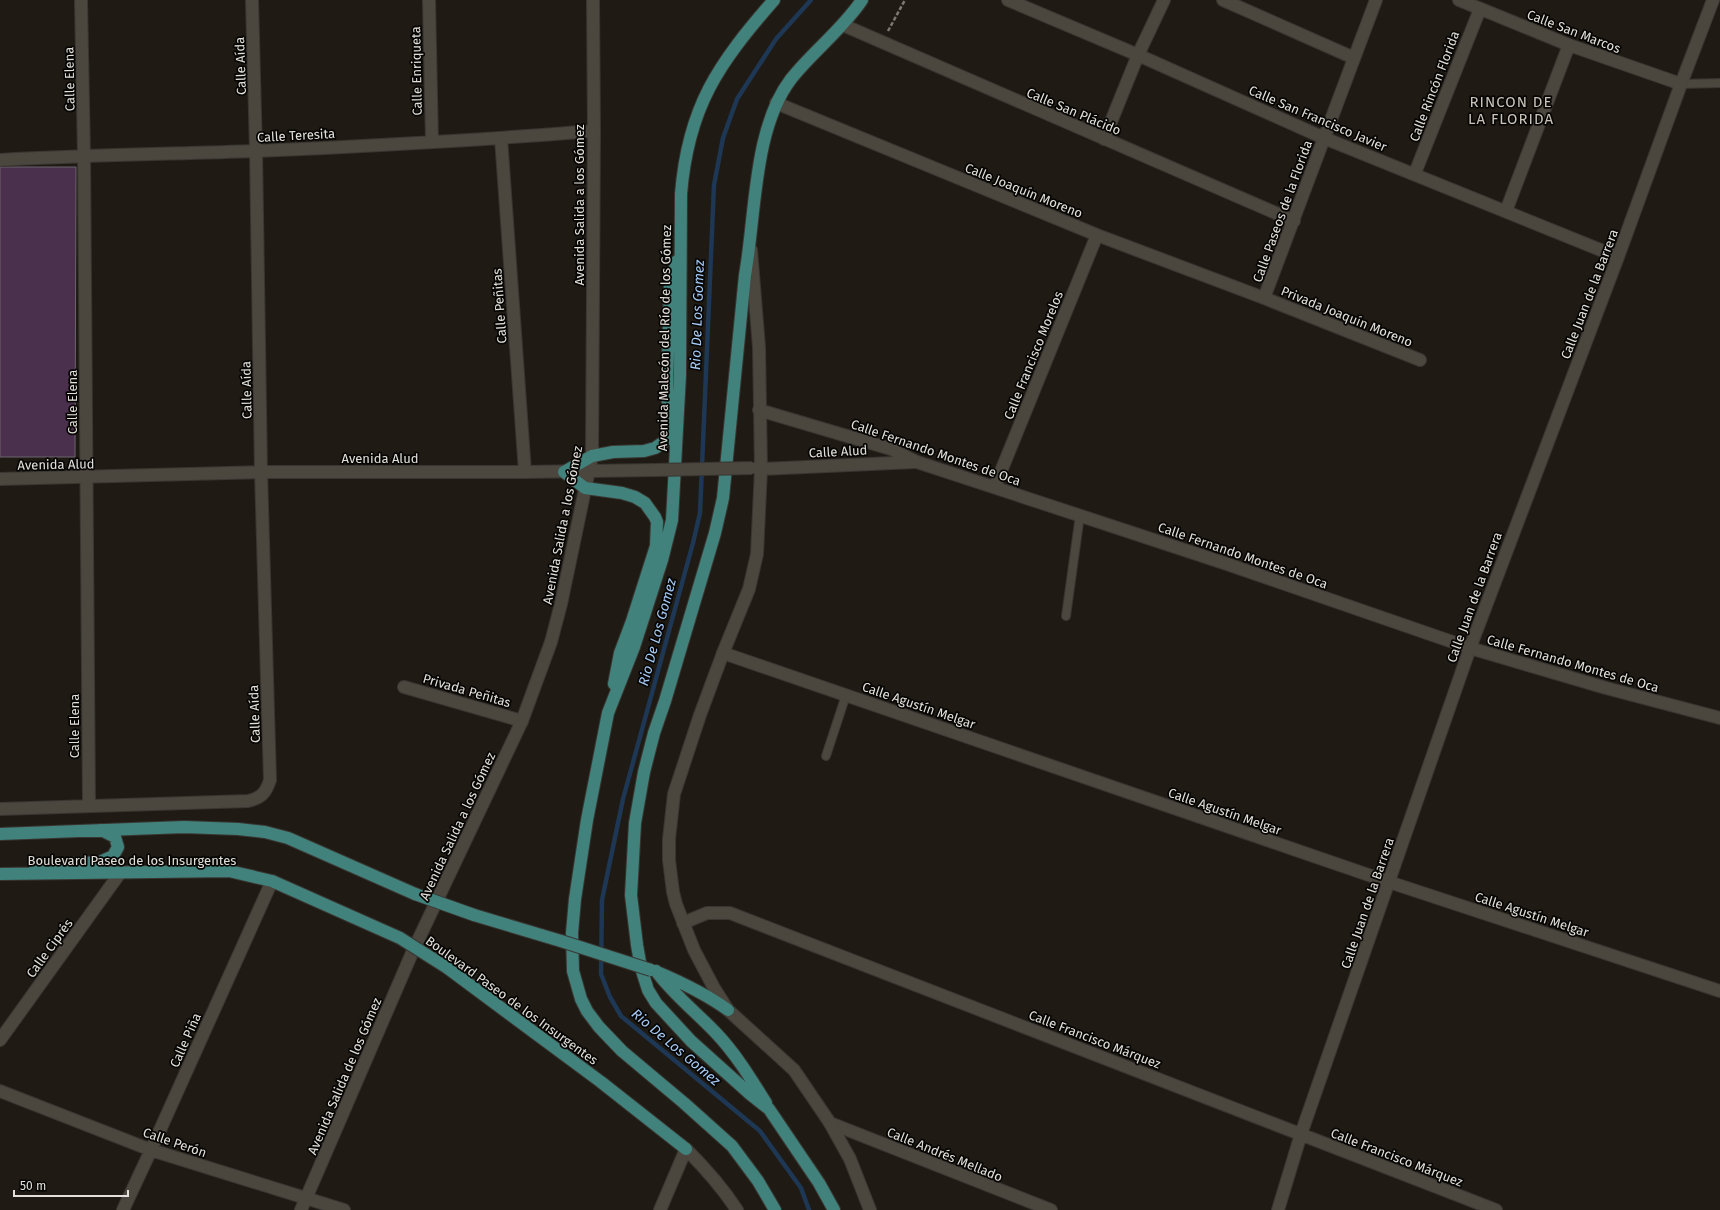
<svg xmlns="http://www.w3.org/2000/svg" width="1720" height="1210" font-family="'Fira Sans',sans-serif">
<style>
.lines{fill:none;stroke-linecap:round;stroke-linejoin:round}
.stream{stroke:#1d3754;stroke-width:4.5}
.building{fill:#4a304d;stroke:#6b656c}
.lane-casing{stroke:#393632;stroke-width:10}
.street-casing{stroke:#393632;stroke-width:14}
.secondary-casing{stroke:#393632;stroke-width:14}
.primary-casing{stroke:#393632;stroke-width:14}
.path{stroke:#7c7973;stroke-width:2.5;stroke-dasharray:4 2;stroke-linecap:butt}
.lane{stroke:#4b463e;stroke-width:8}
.street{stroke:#4b463e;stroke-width:12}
.secondary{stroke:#4b463e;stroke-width:12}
.primary{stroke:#41827c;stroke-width:12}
.secondary-bridge-casing{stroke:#393632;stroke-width:14;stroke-linecap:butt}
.primary-bridge-casing{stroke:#393632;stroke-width:14;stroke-linecap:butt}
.secondary-bridge{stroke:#4b463e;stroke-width:12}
.primary-bridge{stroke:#41827c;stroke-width:12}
.labels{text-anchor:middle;stroke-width:3.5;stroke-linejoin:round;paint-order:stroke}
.street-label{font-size:13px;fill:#e3e0db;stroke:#070604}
.water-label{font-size:14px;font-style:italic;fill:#a5caf6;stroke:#070604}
.quarter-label{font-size:15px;letter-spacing:1px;fill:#c8c2b9;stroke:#070604}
</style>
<rect width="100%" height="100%" fill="#1f1b14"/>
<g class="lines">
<!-- stream -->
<path class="stream" d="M809,1210l-8,-22 -41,-57 -139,-115 -11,-19 -9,-23 1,-74 21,-101 70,-256 7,-30 14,-328 9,-47 14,-39 39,-60 35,-39"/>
</g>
<!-- building -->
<path class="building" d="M0,167h76l-1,290h-75z"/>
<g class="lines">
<defs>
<path id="lane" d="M1681,84l39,-1
M1066,616l14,-101
M826,756l20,-61"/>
<path id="street" d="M81,0l3,155 5,650
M429,0l3,142
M1008,0l130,55 186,83 294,119
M1223,0l131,58
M1459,0l110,45 112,39
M843,25l451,196
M776,103l321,132 167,63 156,62
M501,138l24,334
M1104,139l34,-84 26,-55
M0,160c85,-5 171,-6 256,-9 113,-5 225,-11 338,-20
M1415,173l65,-164
M1506,211l63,-166
M1264,298l112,-298
M759,410l132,39 26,13 310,102 243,84 136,40 114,30
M761,469l154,-7
M995,486l102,-251
M723,653l666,229 331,109
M404,687l118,34
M0,809l248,-8c13,-3 18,-8 22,-21l-9,-308 -5,-321 -4,-151
M683,923l24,-10h23l766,297
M0,1040l120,-167
M0,1091l151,59 193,60
M830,1123l221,87
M123,1210l28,-60 121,-269
M660,1210l26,-61
M1278,1210l23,-76 169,-486 148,-391 63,-173 32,-84"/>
<path id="secondary" d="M751,250l8,97 2,122 -4,85 -8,35 -26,64 -23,62 -26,79 -5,45v21l4,32 3,12 18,46 20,38 14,22 66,60 36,53 20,36 20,51
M0,479l261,-7h264l130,-2
M686,1149c19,19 36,38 51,61
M301,1210l111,-257 110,-232 29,-79 10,-38 31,-148 2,-325 -1,-131"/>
<path id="primary" d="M774,0c-56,64 -86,107 -93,194l-1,181 -8,145 -10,40 -28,87 -26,66 -21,107 -12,79 -3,34 1,38 8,28 6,12 12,16 23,24 62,52 48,43 26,35 17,29
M614,684l6,-31 12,-32 24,-75 1,-24 -2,-5 -10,-14 -10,-6 -13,-4 -37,-5 -21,-16 28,-16 21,-4 31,-1 11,-3 10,-7 2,-4 2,-16 -2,-33 3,-104 7,-23
M0,834l184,-7 54,2 27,3 23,6 127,56
M35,866l65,-4 13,-6 5,-9 -3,-10 -14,-7
M0,874l229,-3 43,10 128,57
M474,915l87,26
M446,967l155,115 85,67
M656,971c17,23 40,41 60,62 20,21 35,46 50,70
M657,972c26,11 49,22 71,38
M834,1210l-15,-27 -50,-74 -19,-15 -59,-53 -35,-38 -8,-13 -7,-22 -4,-23 -6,-50 4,-72 9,-51 10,-39 11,-32 50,-168 8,-35 22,-223c11,-61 8,-146 46,-196 22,-28 51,-49 71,-79"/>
</defs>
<!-- lane casing -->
<use href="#lane" class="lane-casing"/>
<!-- street casing -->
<use href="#street" class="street-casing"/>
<!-- secondary casing -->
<use href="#secondary" class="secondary-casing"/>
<!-- primary casing -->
<use href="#primary" class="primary-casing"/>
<!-- path -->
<path class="path" d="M888,31l17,-31"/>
<!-- lane -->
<use href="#lane" class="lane"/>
<!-- street -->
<use href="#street" class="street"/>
<!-- secondary -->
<use href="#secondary" class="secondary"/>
<!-- primary -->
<use href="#primary" class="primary"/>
<defs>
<path id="secondary-bridge" d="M655,470l97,-2"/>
<path id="primary-bridge" d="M415,894l59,21
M400,938l46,29
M561,941l90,29"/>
</defs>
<!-- secondary-bridge casing -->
<use href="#secondary-bridge" class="secondary-bridge-casing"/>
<!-- primary-bridge casing -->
<use href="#primary-bridge" class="primary-bridge-casing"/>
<!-- secondary-bridge -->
<use href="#secondary-bridge" class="secondary-bridge"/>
<!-- primary-bridge -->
<use href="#primary-bridge" class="primary-bridge"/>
</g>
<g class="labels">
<!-- street labels -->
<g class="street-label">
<text transform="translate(1574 31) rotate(21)" y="5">Calle San Marcos</text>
<text transform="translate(240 66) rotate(-92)" y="5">Calle Aída</text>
<text transform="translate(416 71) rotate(-91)" y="5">Calle Enriqueta</text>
<text transform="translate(69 79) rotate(-91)" y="5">Calle Elena</text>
<text transform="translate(1434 86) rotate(-69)" y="5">Calle Rincón Florida</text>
<text transform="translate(1074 111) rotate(23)" y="5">Calle San Plácido</text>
<text transform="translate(1318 118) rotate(23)" y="5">Calle San Francisco Javier</text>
<text transform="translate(296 135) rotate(-3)" y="5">Calle Teresita</text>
<text transform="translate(1024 190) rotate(22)" y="5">Calle Joaquín Moreno</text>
<text transform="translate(579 205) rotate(-90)" y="5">Avenida Salida a los Gómez</text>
<text transform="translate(1282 211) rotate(-70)" y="5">Calle Paseos de la Florida</text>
<text transform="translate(1589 294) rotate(-69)" y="5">Calle Juan de la Barrera</text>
<text transform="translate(499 306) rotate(-94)" y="5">Calle Peñitas</text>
<text transform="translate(1347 316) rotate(22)" y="5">Privada Joaquín Moreno</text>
<text transform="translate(664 338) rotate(-89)" y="5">Avenida Malecón del Río de los Gómez</text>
<text transform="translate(1033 355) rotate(-68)" y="5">Calle Francisco Morelos</text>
<text transform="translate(246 390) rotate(-91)" y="5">Calle Aída</text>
<text transform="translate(72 402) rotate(-90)" y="5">Calle Elena</text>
<text transform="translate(838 451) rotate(-3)" y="5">Calle Alud</text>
<text transform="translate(936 452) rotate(19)" y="5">Calle Fernando Montes de Oca</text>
<text x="380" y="463">Avenida Alud</text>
<text transform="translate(56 464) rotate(-1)" y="5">Avenida Alud</text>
<text transform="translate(562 525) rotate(-79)" y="5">Avenida Salida a los Gómez</text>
<text transform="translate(1243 555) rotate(19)" y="5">Calle Fernando Montes de Oca</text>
<text transform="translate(1474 597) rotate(-70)" y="5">Calle Juan de la Barrera</text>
<text transform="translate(1573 663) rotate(16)" y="5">Calle Fernando Montes de Oca</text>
<text transform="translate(467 690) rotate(16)" y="5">Privada Peñitas</text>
<text transform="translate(919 705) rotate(19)" y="5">Calle Agustín Melgar</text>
<text transform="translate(254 714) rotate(-92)" y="5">Calle Aída</text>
<text transform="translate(74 726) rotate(-90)" y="5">Calle Elena</text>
<text transform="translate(1225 811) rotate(19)" y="5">Calle Agustín Melgar</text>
<text transform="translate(457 826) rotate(-65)" y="5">Avenida Salida a los Gómez</text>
<text x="132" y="865">Boulevard Paseo de los Insurgentes</text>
<text transform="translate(1367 903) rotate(-71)" y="5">Calle Juan de la Barrera</text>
<text transform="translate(1532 914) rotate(18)" y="5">Calle Agustín Melgar</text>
<text transform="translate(49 948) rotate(-54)" y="5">Calle Ciprés</text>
<text transform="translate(512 1000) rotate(36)" y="5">Boulevard Paseo de los Insurgentes</text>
<text transform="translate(1095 1039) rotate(21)" y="5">Calle Francisco Márquez</text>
<text transform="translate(185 1040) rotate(-66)" y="5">Calle Piña</text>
<text transform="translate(344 1076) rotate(-67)" y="5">Avenida Salida de los Gómez</text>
<text transform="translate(175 1142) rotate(19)" y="5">Calle Perón</text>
<text transform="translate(945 1154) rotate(22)" y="5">Calle Andrés Mellado</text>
<text transform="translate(1397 1157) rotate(21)" y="5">Calle Francisco Márquez</text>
</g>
<!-- water labels -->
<g class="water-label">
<text transform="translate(697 315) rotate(-88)" y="5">Rio De Los Gomez</text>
<text transform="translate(657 632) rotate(-75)" y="5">Rio De Los Gomez</text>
<text transform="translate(676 1047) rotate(40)" y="5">Rio De Los Gomez</text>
</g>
<!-- quarter labels -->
<g class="quarter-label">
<text x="1511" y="107">RINCON DE<tspan x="1511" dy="17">LA FLORIDA</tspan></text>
</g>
</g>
<!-- scale -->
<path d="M14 1190v6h114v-6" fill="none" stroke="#e3e0db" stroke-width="2"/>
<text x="20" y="1190" font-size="12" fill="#e3e0db" stroke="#070604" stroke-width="3" paint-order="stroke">50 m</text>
</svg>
